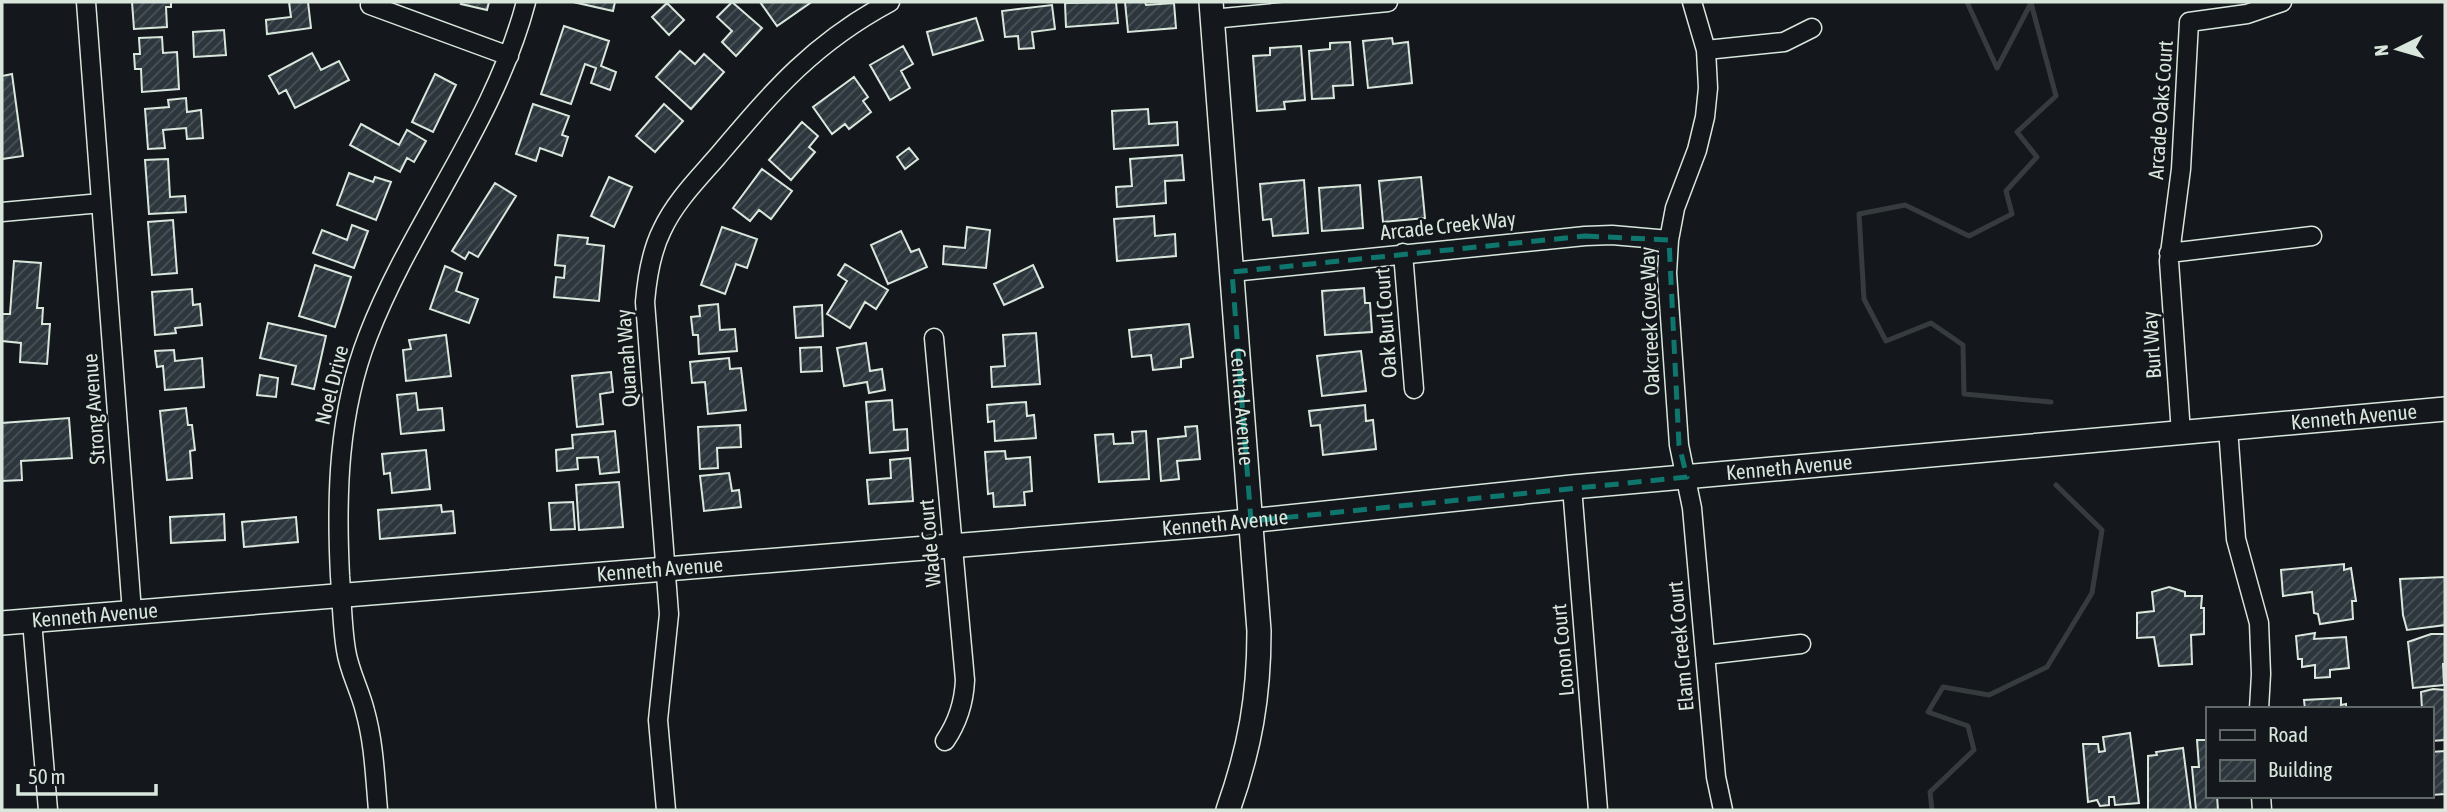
<svg xmlns="http://www.w3.org/2000/svg" width="2447" height="812" font-family="'Asap Condensed',sans-serif">
<style>
.lines{fill:none;stroke-linecap:round;stroke-linejoin:round}
.stream{stroke:#363b3e;stroke-width:5}
.building{fill:url(#building-hatch);stroke:#d8e6dc;stroke-width:2}
.street-casing{stroke:#d8e6dc;stroke-width:21}
.secondary-casing{stroke:#d8e6dc;stroke-width:26}
.street{stroke:#14181c;stroke-width:18}
.secondary{stroke:#14181c;stroke-width:23}
.marked{fill:none;stroke:#0f766e;stroke-width:5;stroke-dasharray:14 9;stroke-linejoin:round}
.labels{text-anchor:middle;stroke-width:5;stroke-linejoin:round;paint-order:stroke}
.street-label{font-size:21px;fill:#d8e6dc;stroke:#14181c}
</style>
<defs>
<pattern id="building-hatch" width="6" height="6" patternUnits="userSpaceOnUse" patternTransform="scale(1.75)"><rect width="6" height="6" fill="#2c363c"/><path d="M-1 1l2-2M0 6l6-6M5 7l2-2" fill="none" stroke="#4a5358"/></pattern>
</defs>
<rect width="100%" height="100%" fill="#14181c"/>
<g class="lines">
<!-- stream -->
<path class="stream" d="M1967,2l30,66 34,-65 25,93 -39,36 20,25 -31,34 6,23 -43,22 -64,-31 -46,9 5,85 22,42 45,-18 32,22 1,49 87,8
M1932,810l-2,-18 44,-42 -6,-24 -40,-14 15,-25 46,8 58,-28 45,-74 10,-63 -46,-45"/>
</g>
<!-- building -->
<path class="building" d="M132,2h39v5h-5l1,20 -33,2z
M289,2h19l3,26 -44,6 -1,-14 25,-3z
M462,2h27l-2,8 -26,-6z
M573,2h42l-2,9z
M732,2l30,26 -26,28 -14,-14 10,-11 -15,-14z
M760,2h49l1,1 -33,23z
M1116,2l2,21 -52,4 -1,-24z
M1125,2h20l1,3 28,-2 2,25 -48,4z
M667,3l17,17 -15,15 -17,-18z
M1052,5l3,24 -23,3 2,16 -15,1 -1,-13 -13,1 -3,-26z
M976,18l7,22 -50,15 -6,-23z
M564,26l45,15 -8,25 15,6 -6,18 -19,-7 5,-15 -11,-4 -14,40 -30,-10z
M224,30l2,25 -32,2 -1,-25z
M162,37l1,16 14,-1 2,37 -37,3 -1,-23h-6l-1,-15h6l-1,-16z
M1392,38l1,6 15,-2 4,41 -44,5 -5,-47z
M1350,42l3,43 -20,1 1,12 -22,1 -3,-48 21,-2v-6z
M903,46l10,18 -12,7 9,17 -20,12 -20,-35z
M1301,46l4,54 -21,2 1,7 -28,2 -4,-55 17,-1v-7z
M680,51l15,13 9,-10 20,18 -33,37 -35,-32z
M312,53l9,17 18,-9 10,19 -54,28 -9,-18 -7,4 -10,-18z
M12,74l11,82 -21,3v-83z
M435,74l21,11 -23,47 -21,-10z
M854,77l14,20 -5,4 8,11 -22,17 -4,-5 -13,10 -19,-27z
M186,98l1,14 14,-2 2,28 -16,1 -1,-11 -23,2 2,18 -17,1 -3,-40 24,-2 -1,-7z
M533,104l36,12 -7,19 6,2 -6,19 -22,-8 -4,13 -20,-7z
M664,104l19,17 -28,31 -19,-16z
M1148,109l1,15 28,-2 1,23 -64,4 -2,-38z
M802,122l16,14 -9,11 6,5 -24,28 -22,-20z
M361,124l38,21 8,-15 19,11 -12,21 -7,-4 -7,14 -50,-27z
M909,148l9,11 -13,10 -8,-12z
M1182,155l2,25 -19,1 1,22 -49,4 -1,-20 16,-1 -2,-27z
M168,159l2,38 15,-1 1,16 -37,2 -4,-54z
M762,169l30,22 -21,28 -12,-9 -9,11 -17,-13z
M349,173l24,9 2,-5 16,5 -15,38 -39,-15z
M609,177l23,10 -18,40 -23,-11z
M1421,177l4,41 -42,4 -4,-41z
M1304,180l4,53 -35,3 -2,-17 -8,1 -3,-36z
M495,183l21,13 -38,61 -9,-5 -4,7 -13,-8z
M1360,185l3,43 -41,3 -3,-43z
M1154,216l1,20 20,-2 1,22 -59,5 -3,-42z
M173,220l4,53 -25,2 -4,-53z
M352,225l16,6 -14,37 -41,-15 9,-23 25,10z
M722,227l35,12 -10,29 -11,-4 -11,30 -24,-9z
M967,227l23,3 -4,38 -43,-4 1,-18 21,2z
M901,231l10,21 8,-3 8,18 -39,17 -17,-39z
M558,235l30,3 -1,6 17,2 -5,55 -45,-4 2,-20 8,1 1,-12 -10,-1z
M14,261l27,2 -4,45h6l-1,16h8l-3,40 -27,-2 1,-19 -19,-2v-27h8z
M845,264l43,26 -12,19 -11,-7 -15,26 -23,-14 20,-33 -9,-6z
M315,265l36,12 -16,50 -36,-11z
M1033,265l10,22 -39,18 -10,-21z
M445,266l17,7 -6,18 22,8 -9,24 -39,-14z
M1364,288l1,15h5l2,29 -47,3 -3,-44z
M192,289l1,16 7,-1 2,21 -27,3 1,5 -21,2 -3,-43z
M718,304l2,26 15,-1 2,22 -38,3 -1,-19h-5l-2,-18 9,-1 -1,-10z
M822,305l1,31 -27,2 -2,-31z
M268,323l58,13 -12,53 -22,-5 4,-18 -36,-8z
M1189,324l4,33 -12,2v8l-28,3 -2,-15 -19,2 -3,-27z
M1036,333l4,51 -48,3 -1,-20 14,-1 -2,-31z
M446,335l5,41 -45,5 -3,-31 8,-1 -2,-9z
M866,343l4,28 12,-2 3,21 -16,3 -2,-11 -23,4 -7,-38z
M821,347l1,24 -21,1 -1,-24z
M174,350l1,11 27,-3 2,29 -39,3 -2,-24 -6,1 -2,-16z
M1361,351l5,40 -44,5 -5,-40z
M729,358l1,11 11,-1 5,42 -38,4 -3,-32 -13,1 -2,-21z
M611,372l2,20 -13,2 3,30 -26,3 -5,-51z
M260,375l18,3 -2,19 -19,-2z
M416,393l2,17 24,-2 2,22 -43,4 -4,-39z
M892,400l2,30 13,-1 1,21 -38,3 -4,-51z
M1026,402l1,14 7,-1 2,23 -41,3 -1,-20 -6,1 -1,-17z
M1365,405l1,16 7,-1 3,29 -53,6 -3,-30 -9,1 -2,-15z
M186,408l2,17h4l3,25 -5,1 2,27 -25,2 -7,-69z
M69,418l3,40 -51,3 1,19 -20,1v-58z
M740,425l1,22 -24,1 1,20 -18,1 -2,-42z
M1197,426l3,33 -23,2 2,18 -18,2 -3,-42 28,-3 -1,-9z
M615,431l4,41 -19,2 -2,-17 -21,1 1,11 -21,2 -1,-21 17,-2 -1,-13z
M1146,431l3,48 -50,3 -4,-47 18,-1 1,10 19,-1 -1,-11z
M426,450l4,39 -38,4 -2,-20 -6,1 -2,-20z
M1005,451l1,8 24,-2 2,34 -8,1 1,13 -31,2 -1,-14 -5,1 -3,-42z
M910,458l3,43 -44,3 -2,-24 24,-2 -1,-18z
M729,473l3,18 7,-1 2,17 -37,4 -4,-35z
M619,482l4,45 -44,3 -3,-45z
M573,502l2,27 -24,1 -2,-27z
M441,505l1,7 11,-1 2,22 -75,6 -2,-29z
M224,514l1,26 -54,3 -1,-26z
M296,517l2,25 -54,5 -2,-25z
M2344,564v6l7,-2 5,33h-4l1,18 -33,5 -2,-10 -4,-1 -2,-21 -29,4 -2,-26z
M2445,577v48l-38,5 -4,-15 -3,-36z
M2169,587l16,5v4h17l-1,12h3v26l-13,1 1,29 -33,2 -5,-29 -17,1v-25l17,-2 -2,-19z
M2315,633l-1,6 32,-2 3,31 -19,2v7l-15,1v-13l-13,2v-8h-4l-2,-23z
M2431,634h14v30h-2l1,21 -31,3 -5,-46z
M2433,689l12,1v50l-14,1v-32h-9l-1,-17z
M2341,698v7l5,-1v5h-41l-1,-9z
M2130,733l9,70 -24,2 -1,-8h-5v8l-9,1 -3,-6 -9,2 -5,-58h15l1,8 6,-1 -2,-14z
M2197,740h10v56h10l1,14h-22l-4,-43h7z
M2183,748l8,62h-43v-54l9,-1 -1,-3z
M2445,751v43l-13,1 -1,-43z"/>
<g class="lines">
<defs>
<path id="street" d="M86,2l46,610
M1692,2l14,48 2,38 -3,29 -8,33 -22,58 -6,32 -2,33 12,172 13,63 24,269 7,33
M370,5l139,51
M1212,19l176,-17
M1706,50l78,-8 28,-14
M2,212l99,-9
M1403,253l11,136
M2169,253l143,-17
M1232,272l353,-36 27,-1 57,5
M934,338l31,342c-1,23 -7,42 -20,61
M2228,428l8,111 23,84 2,51 -2,35
M2181,433l-12,-172 12,-92 8,-147 58,-8 35,-12
M1572,487l26,323
M32,621l16,189
M1705,655l96,-11
M2261,796l1,14
M378,810c-3,-33 -4,-67 -13,-99 -5,-21 -16,-40 -19,-61 -4,-24 -4,-49 -6,-74 -4,-81 -2,-163 28,-240 45,-116 126,-212 158,-334
M666,810l-8,-90 11,-106 -24,-312c2,-24 6,-50 17,-72 13,-28 35,-50 55,-73 56,-66 95,-113 173,-155"/>
<g id="secondary">
<path id="s1" d="M1211,2l48,629c0,66 -9,117 -31,179"/>
<path id="s2" d="M2,623l1218,-99 352,-37 873,-78"/>
</g>
</defs>
<!-- street casing -->
<use href="#street" class="street-casing"/>
<!-- secondary casing -->
<use href="#secondary" class="secondary-casing"/>
<!-- street -->
<use href="#street" class="street"/>
<!-- secondary -->
<use href="#secondary" class="secondary"/>
</g>
<!-- marked area -->
<path class="marked" d="M1585,236l84,4 10,205 8,32 -436,44 -19,-249z"/>
<g class="labels">
<!-- street labels -->
<g class="street-label">
<text transform="translate(2161 110) rotate(-86)" y="7">Arcade Oaks Court</text>
<text transform="translate(1448 226) rotate(-6)" y="7">Arcade Creek Way</text>
<text transform="translate(1650 321) rotate(-92)" y="7">Oakcreek Cove Way</text>
<text transform="translate(1386 323) rotate(-94)" y="7">Oak Burl Court</text>
<text transform="translate(2152 345) rotate(-94)" y="7">Burl Way</text>
<text transform="translate(627 358) rotate(-94)" y="7">Quanah Way</text>
<text transform="translate(332 385) rotate(-76)" y="7">Noel Drive</text>
<text dy="7" stroke="none"><textPath href="#s1" startOffset="406">Central Avenue</textPath></text>
<text transform="translate(94 409) rotate(-94)" y="7">Strong Avenue</text>
<text dy="7" stroke="none"><textPath href="#s2" startOffset="2361">Kenneth Avenue</textPath></text>
<text dy="7" stroke="none"><textPath href="#s2" startOffset="1794">Kenneth Avenue</textPath></text>
<text dy="7" stroke="none"><textPath href="#s2" startOffset="1227">Kenneth Avenue</textPath></text>
<text transform="translate(930 543) rotate(-95)" y="7">Wade Court</text>
<text dy="7" stroke="none"><textPath href="#s2" startOffset="660">Kenneth Avenue</textPath></text>
<text dy="7" stroke="none"><textPath href="#s2" startOffset="93">Kenneth Avenue</textPath></text>
<text transform="translate(1681 646) rotate(-95)" y="7">Elam Creek Court</text>
<text transform="translate(1563 650) rotate(-95)" y="7">Lonon Court</text>
</g>
</g>
<!-- border -->
<rect width="2447" height="812" fill="none" stroke="#d8e6dc" stroke-width="7"/>
<!-- legend -->
<rect x="2206" y="707" width="228" height="91" fill="#14181c" stroke="#626a69" stroke-width="2"/>
<rect x="2220" y="730" width="35" height="10" fill="#14181c" stroke="#626a69" stroke-width="2"/>
<text x="2268" y="742" font-size="21" fill="#d8e6dc">Road</text>
<rect x="2220" y="760" width="35" height="21" fill="url(#building-hatch)" stroke="#626a69" stroke-width="2"/>
<text x="2268" y="777" font-size="21" fill="#d8e6dc">Building</text>
<!-- north arrow -->
<g transform="translate(2398 49) rotate(265)" stroke="#14181c" stroke-width="5" paint-order="stroke">
<path d="M0-5L12 26L0 18L-12 26Z" fill="#d8e6dc"/>
<text y="-10" font-size="19" font-weight="bold" text-anchor="middle" fill="#d8e6dc">N</text>
</g>
<!-- scale -->
<path d="M18 784v10h138v-10" fill="none" stroke="#d8e6dc" stroke-width="3.5"/>
<text x="28" y="784" font-size="21" fill="#d8e6dc" stroke="#14181c" stroke-width="5" paint-order="stroke">50 m</text>
</svg>
